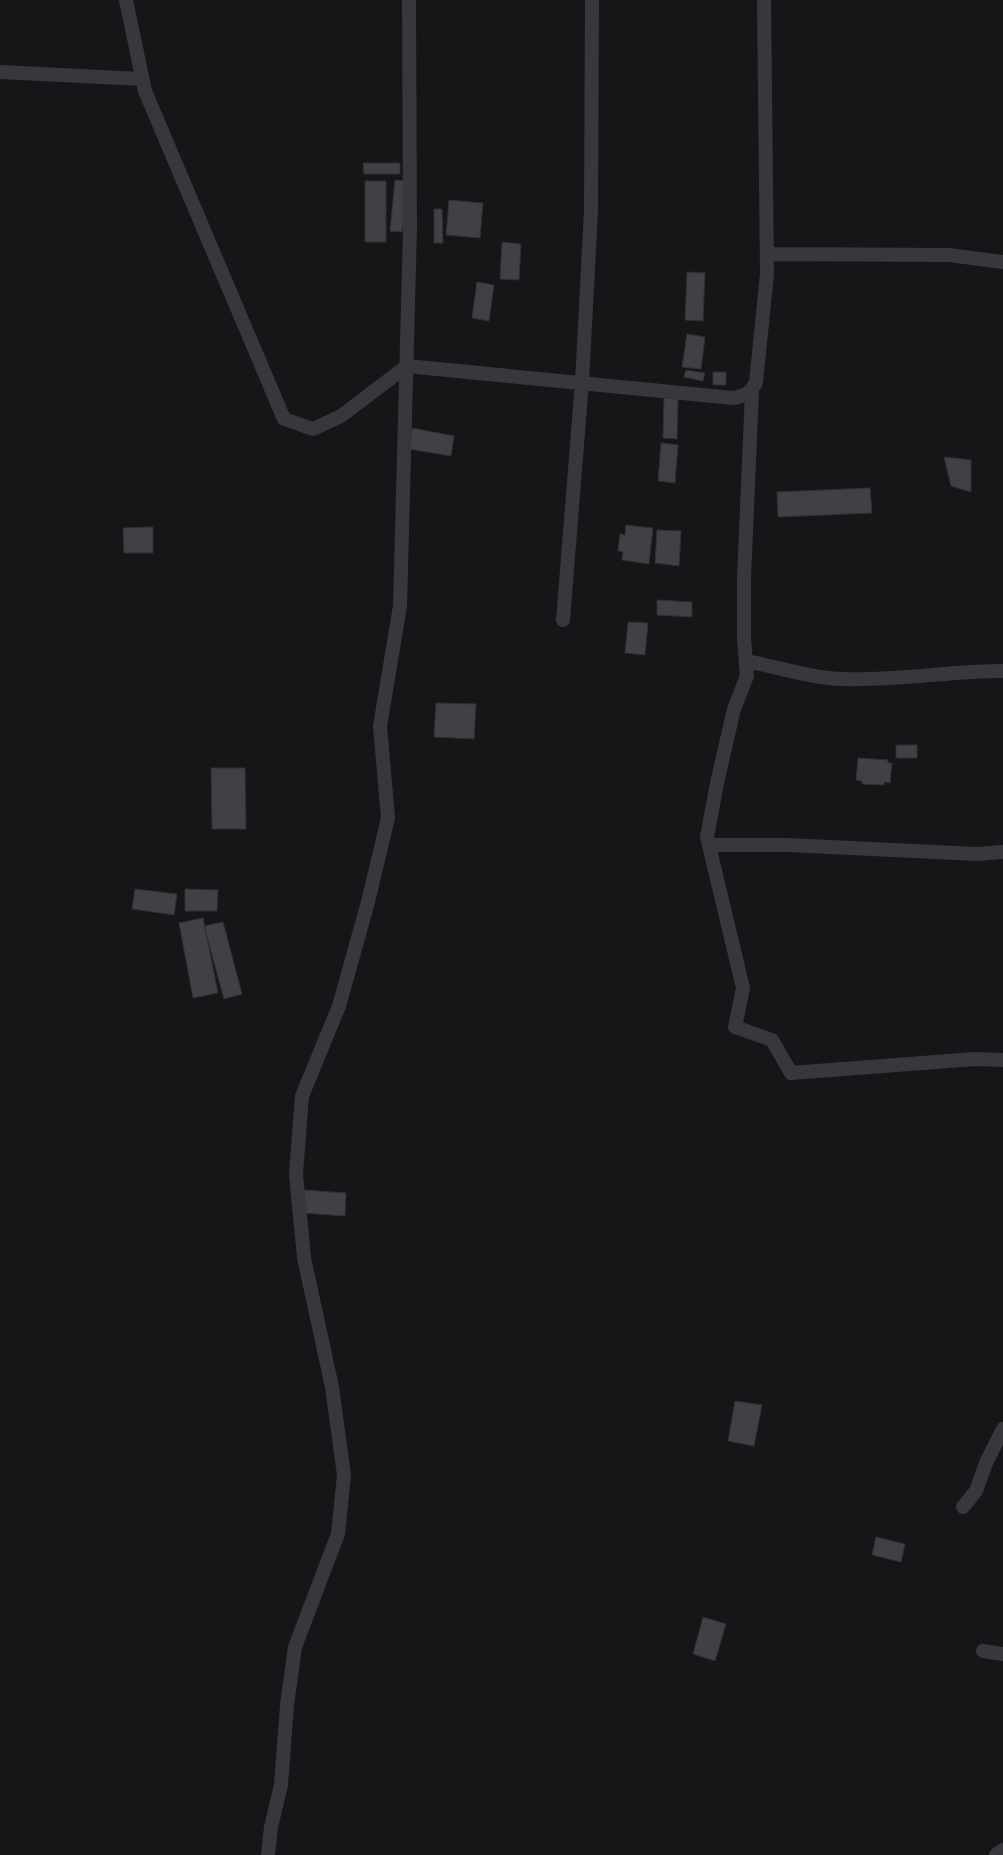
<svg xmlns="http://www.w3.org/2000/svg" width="1003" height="1855" font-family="Arial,sans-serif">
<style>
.building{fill:#404145;stroke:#303034}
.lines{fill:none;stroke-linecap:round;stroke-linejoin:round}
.minor{stroke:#37383d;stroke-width:14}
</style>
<rect width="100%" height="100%" fill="#161618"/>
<!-- building -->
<path class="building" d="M363,163h37v11h-36z
M395,180l12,1 -5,51 -12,-1z
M365,181h21v61h-21z
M449,200l34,3 -3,35 -34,-3z
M434,209h8l1,34h-9z
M502,242l19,2 -2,36 -19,-1z
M687,272l18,1 -2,48 -18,-1z
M477,282l17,3 -5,36 -17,-3z
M687,334l18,3 -4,32 -19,-2z
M686,370l19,3 -2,8 -19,-4z
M713,372h13v13h-13z
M664,398l14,1 -1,40 -14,-1z
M412,428l42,8 -3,20 -42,-7z
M661,443l17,2 -3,38 -17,-2z
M944,457l27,3v32l-20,-6z
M870,488l2,25 -94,4 -1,-25z
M626,525l27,3 -4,36 -27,-4 1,-8 -5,-1 2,-17 5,1z
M153,527v26h-29l-1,-25z
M657,530l24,1 -2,35 -24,-3z
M657,600l35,2v15l-35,-2z
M628,622l20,1 -3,32 -20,-2z
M436,703l40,1 -2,35 -40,-2z
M896,745h21v13h-21z
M858,758l30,2v3h4l-2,20 -6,-1v3l-22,-1v-3l-6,-1z
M211,768h34l1,61h-34z
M135,889l42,5 -3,21 -42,-6z
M185,889l33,1 -1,21h-32z
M203,918l15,75 -25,5 -14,-75z
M223,922l19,72 -18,5 -20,-73z
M304,1190l42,3 -1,23 -42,-3z
M735,1401l27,4 -8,41 -26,-5z
M876,1537l29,7 -4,18 -29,-7z
M703,1617l23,7 -11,37 -22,-7z"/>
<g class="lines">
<!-- minor -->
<path class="minor" d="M126,0l19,91 139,328 29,10 28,-13 66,-50 326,32c12,-2 18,-5 23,-16l11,-108 -3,-274
M0,72l142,7
M767,254l182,1 54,7
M752,392l-8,186v61l3,37 -13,33 -17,74 -10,54 36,151 -8,39 37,13 19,33 184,-14 28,1
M563,620l19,-238 9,-171 1,-211
M746,661c33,6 64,17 97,18 53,2 107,-8 160,-8
M709,845h79l189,9 26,-2
M963,1507l13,-16 10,-28 17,-34
M983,1651l20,3
M268,1855l3,-28 10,-42 6,-80 8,-58 43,-113 6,-59 -12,-88 -28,-129 -8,-84 6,-78 37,-90 29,-104 20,-84 -8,-92 20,-120 10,-377 -1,-229
M996,1855l7,-5"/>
</g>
</svg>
